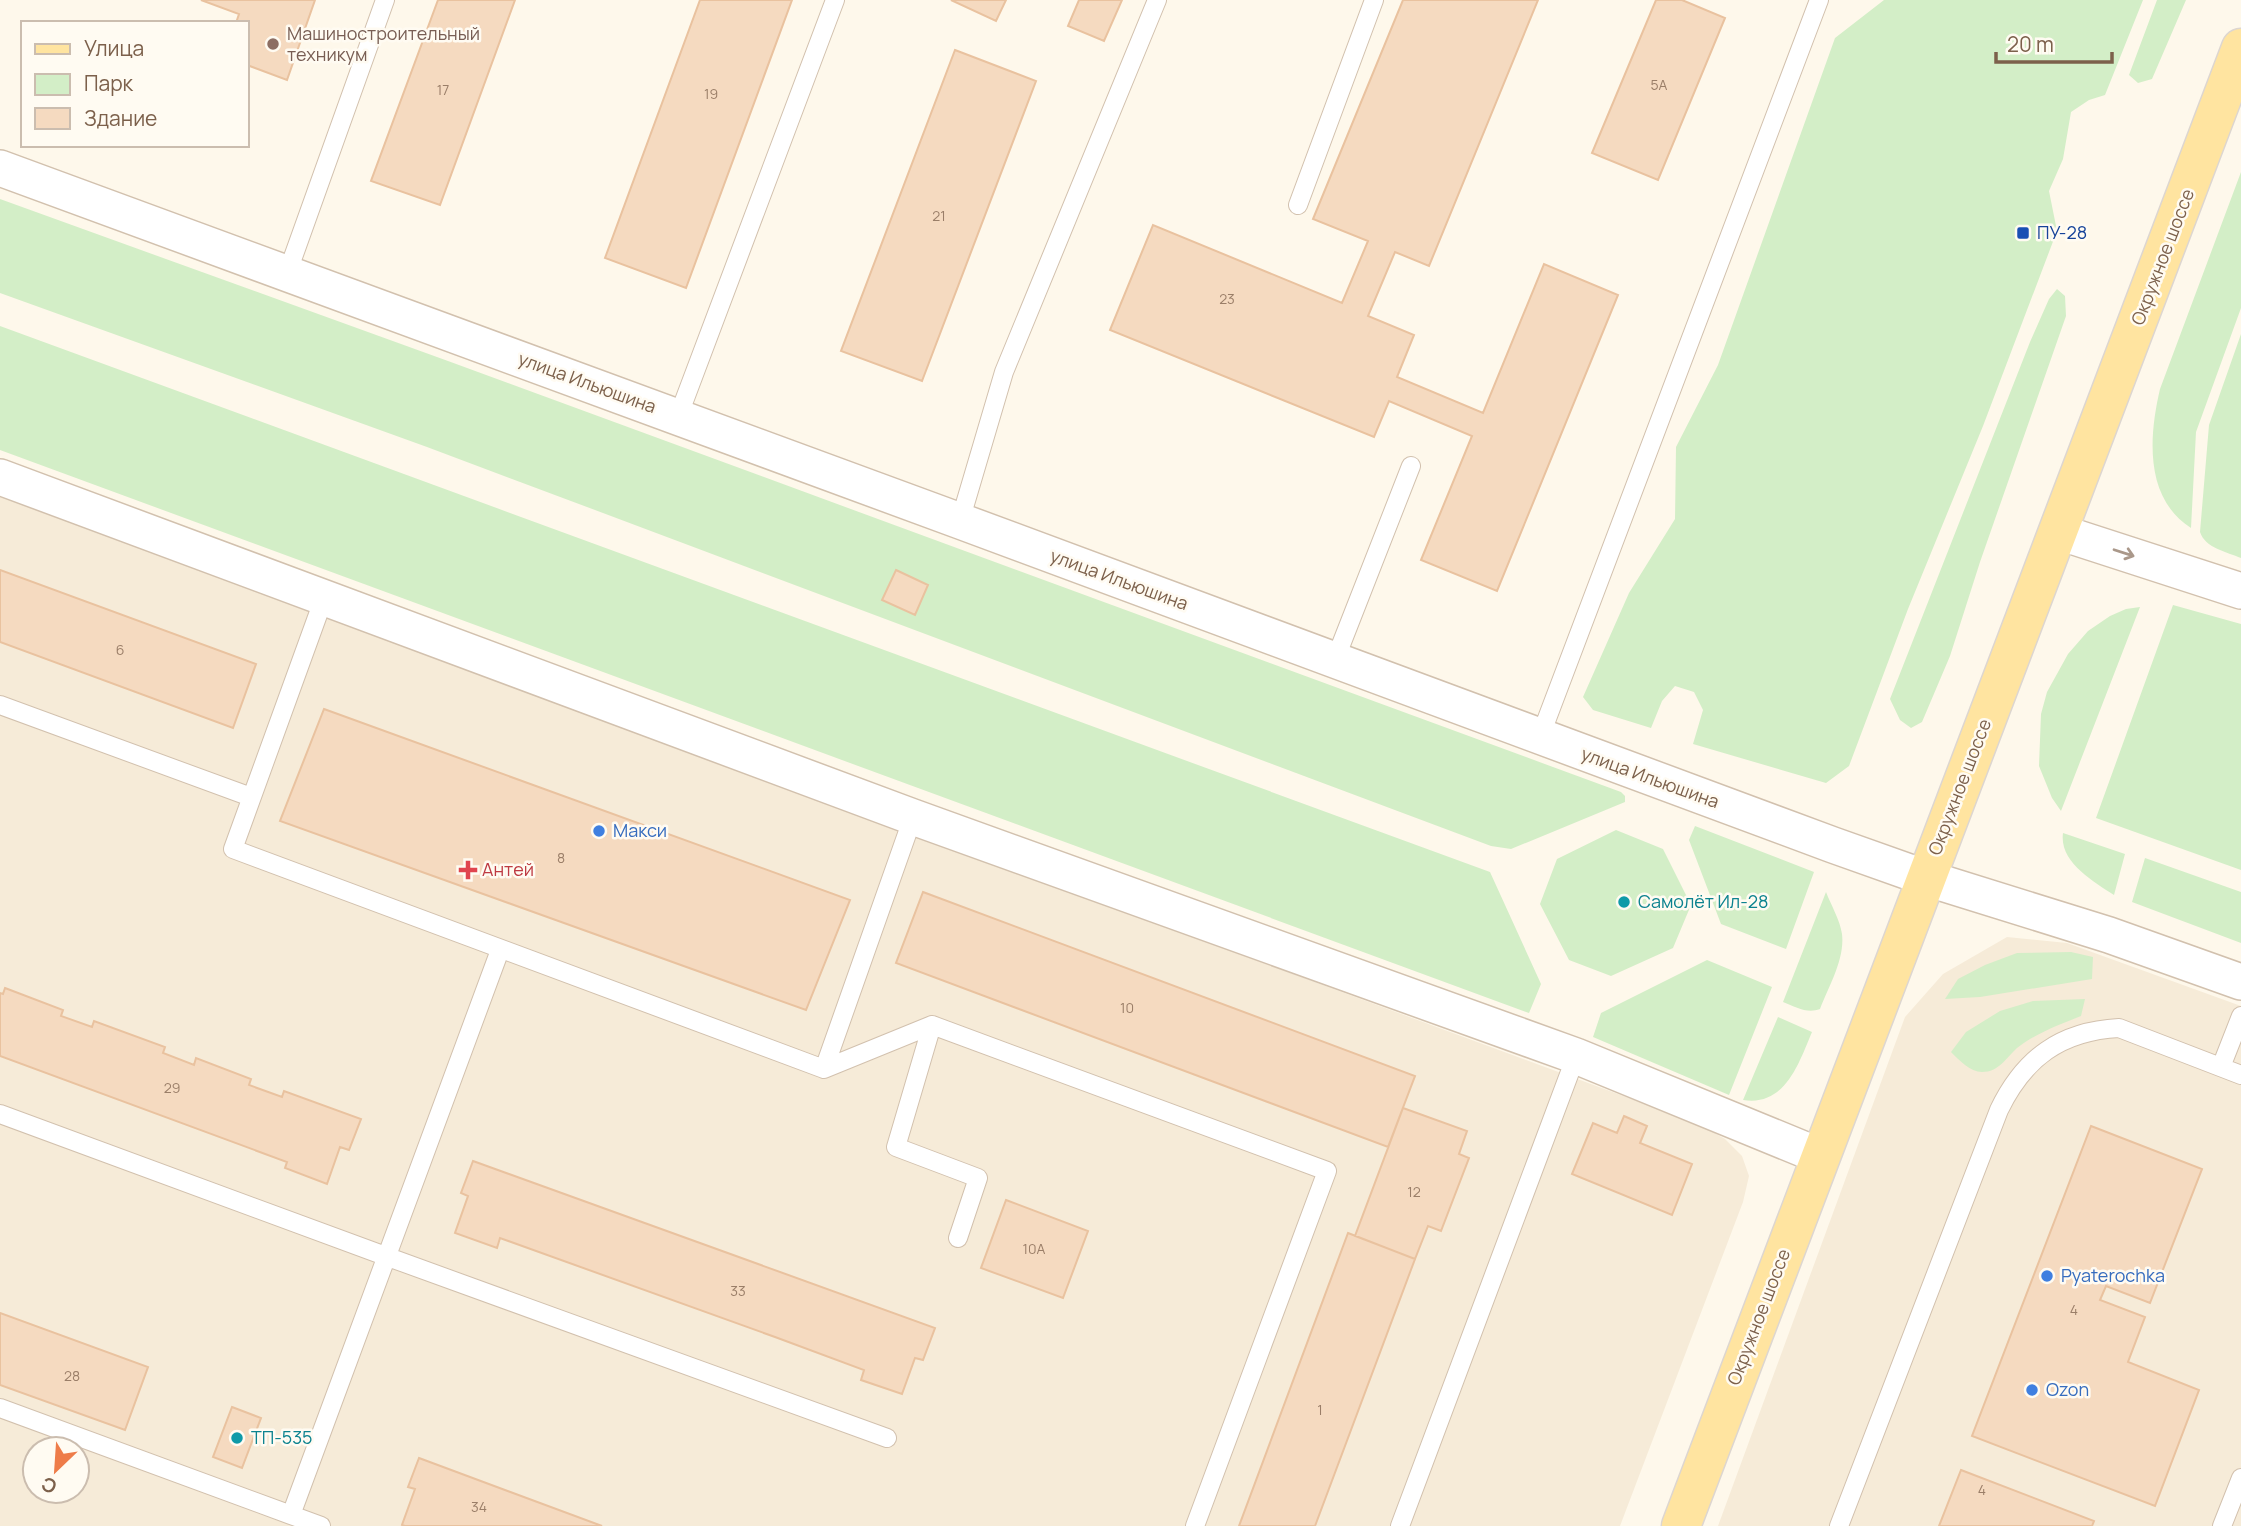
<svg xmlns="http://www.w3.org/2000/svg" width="2241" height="1526" font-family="Manrope,sans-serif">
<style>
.residential{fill:#f6ebd8;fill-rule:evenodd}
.green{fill:#d3eec7}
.building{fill:#f5dac0;stroke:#e9c29f;stroke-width:2}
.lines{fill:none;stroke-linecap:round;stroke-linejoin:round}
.lane-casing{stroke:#d2c1ae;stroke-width:20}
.street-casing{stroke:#d2c1ae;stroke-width:38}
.primary-casing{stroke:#ddd6d0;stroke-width:41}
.lane{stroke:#fff;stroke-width:18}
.street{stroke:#fff;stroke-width:35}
.primary{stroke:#ffe4a0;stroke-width:38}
.oneway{stroke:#aa988a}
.education-dot{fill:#8d6e63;stroke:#fffbf2;stroke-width:2.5}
.transit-dot{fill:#1a4fb4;stroke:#fffbf2;stroke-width:2.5}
.shop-dot{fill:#3f7fe0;stroke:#fffbf2;stroke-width:2.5}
.health-dot{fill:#e0444e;stroke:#fffbf2;stroke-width:2.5}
.culture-dot{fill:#0f9aa8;stroke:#fffbf2;stroke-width:2.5}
.labels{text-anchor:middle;stroke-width:5;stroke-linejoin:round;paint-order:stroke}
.number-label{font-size:14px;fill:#9a7e68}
.education-label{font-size:18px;fill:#785e54;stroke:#fffbf2;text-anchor:start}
.transit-label{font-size:18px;fill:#164399;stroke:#fffbf2;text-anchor:start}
.street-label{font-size:18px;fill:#7c604b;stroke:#fffbf2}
.shop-label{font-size:18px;fill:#366cbe;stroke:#fffbf2;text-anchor:start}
.health-label{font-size:18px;fill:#be3a42;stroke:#fffbf2;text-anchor:start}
.culture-label{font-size:18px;fill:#0d838f;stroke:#fffbf2;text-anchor:start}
</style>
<rect width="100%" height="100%" fill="#fef8eb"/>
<!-- residential -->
<path class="residential" d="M0,496l1699,628 26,15 17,17 7,20 -6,26 -123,324h-1620zM35,1449h42v42h-42z
M2007,937l60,6 174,63v520h-523l187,-509 38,-43z"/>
<!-- green -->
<path class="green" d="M1884,0h259l-38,95 -16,5 -18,12 -8,47 -14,32 8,40 -74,195 -75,183 -59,157 -23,17 -133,-39 10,-34 -9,-18 -19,-6 -13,15 -11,27 -58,-18 -10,-13 46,-104 46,-74 1,-72 42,-82 117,-327z
M2157,0h29l-34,79 -14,4 -9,-8z
M2241,172v136l-45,124 -5,96c-47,-30 -42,-92 -31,-139z
M0,199l448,162 1173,431 4,4v6l-114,47 -20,-3 -1064,-399 -427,-154z
M2057,289l8,7 1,20 -86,246 -30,94 -28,66 -11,6 -11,-8 -10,-21 140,-357 19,-43z
M0,326l1490,546 51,112 -12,29 -1529,-563z
M2241,334v224c-14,-6 -36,-10 -41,-26l9,-107z
M2173,605l68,19v246l-145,-52z
M2140,607l-79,204 -9,-13 -13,-32 2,-52 6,-22 21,-38 20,-23 22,-15 16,-7z
M1695,826l119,46 -28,77 -65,-25 -32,-84z
M1616,830l47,19 28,56 -18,43 -62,28 -42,-16 -29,-56 17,-45z
M2063,833l62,21 -11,41c-21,-14 -55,-33 -51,-62z
M2145,858l96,34v51l-109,-41z
M1826,892c5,13 14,28 16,42 3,25 -13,52 -22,75 -13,5 -24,-2 -37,-7z
M2071,952l22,5 -1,22 -112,18 -35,2 13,-20 27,-14 32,-12z
M1707,960l65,27 -43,108 -136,-58 8,-24z
M2085,999l-4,17c-22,9 -45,17 -64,32 -11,10 -18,24 -35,24 -12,0 -23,-12 -31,-20l15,-20 34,-21 33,-10z
M1778,1017l34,15c-13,31 -27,75 -69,68z"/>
<!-- building -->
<path class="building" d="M201,0h114l-28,80 -40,-15v-42h-11l3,-9z
M438,0h77l-75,205 -69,-24z
M700,0h92l-106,288 -81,-30z
M951,0h55l-10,21z
M1079,0h43l-18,41 -36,-15z
M1403,0h135l-109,266 -34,-14 -27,64 46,19 -17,42 86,36 61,-149 74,31 -121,296 -76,-31 51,-124 -83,-35 -15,36 -264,-107 43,-105 189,78 26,-62 -55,-22z
M1656,0h26l43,18 -67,162 -66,-27z
M955,50l81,31 -114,300 -81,-30z
M0,570l256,94 -23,64 -233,-86z
M896,570l32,15 -13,30 -33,-15z
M324,709l526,191 -44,110 -526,-189z
M923,892l492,184 -27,71 -492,-184z
M5,988l58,22 -2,6 31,11 2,-6 71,26 -2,6 31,12 2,-7 55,21 -2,6 33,12 2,-6 77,28 -12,31 -9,-3 -13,37 -42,-16 2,-6 -287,-106v-63l3,1z
M1403,1108l64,23 -8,23 10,4 -28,73 -13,-5 -13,33 -60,-23z
M1624,1116l23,10 -7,17 52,21 -20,51 -100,-41 21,-51 24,10z
M2091,1126l111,43 -52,134 -44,-17 -6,14 45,17 -17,45 71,28 -44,116 -183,-70z
M473,1161l462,167 -12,32 -8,-2 -13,36 -41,-14 3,-10 -89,-33 -275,-99 -3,10 -42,-15 13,-37 -7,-3z
M1006,1200l82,31 -25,67 -82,-30z
M1348,1233l67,26 -100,267h-76z
M0,1313l148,54 -23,63 -125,-45z
M232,1407l29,11 -19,50 -29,-11z
M419,1458l183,68h-197l-3,-1 13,-36 -7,-2z
M1961,1470l133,51 -2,5h-153z"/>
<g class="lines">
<defs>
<path id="lane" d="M1298,205l76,-205
M287,274l98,-274
M678,417l157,-417
M960,521l44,-149 153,-372
M324,598l-91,251 591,220 108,-44 395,146 -132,355
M1335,660l76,-194
M0,705l251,92
M1540,737l279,-737
M932,1025l-36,122 82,31 -20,60
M2221,1067l20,-51
M824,1069l89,-252
M0,1114l388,143 499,181
M0,1408l291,107
M321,1526l-30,-11 209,-565
M1400,1526l176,-470
M1839,1526l160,-416c25,-52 62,-79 120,-82l122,47
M2222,1526l19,-48"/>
<path id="street" d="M0,168l960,353 873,324 93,33 183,57 132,47
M0,477l913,340 663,239 244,100
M2059,532l182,59"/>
<path id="primary" d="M1681,1526c184,-494 376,-984 560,-1478"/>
</defs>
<!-- lane casing -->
<use href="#lane" class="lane-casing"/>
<!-- street casing -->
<use href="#street" class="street-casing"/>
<!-- primary casing -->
<use href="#primary" class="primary-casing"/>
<!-- lane -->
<use href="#lane" class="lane"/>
<!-- street -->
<use href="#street" class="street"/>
<!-- primary -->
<use href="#primary" class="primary"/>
</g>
<!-- one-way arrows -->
<defs><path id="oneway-shaft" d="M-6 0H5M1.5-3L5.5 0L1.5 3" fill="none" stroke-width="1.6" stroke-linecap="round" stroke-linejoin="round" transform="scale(1.75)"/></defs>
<use class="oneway" href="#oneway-shaft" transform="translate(2124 553) rotate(18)"/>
<!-- markers -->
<circle class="education-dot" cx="273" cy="44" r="7"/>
<rect class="transit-dot" x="2016" y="226" width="14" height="14" rx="3.5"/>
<g class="shop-dot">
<circle cx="599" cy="831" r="7"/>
<circle cx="2047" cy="1276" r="7"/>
<circle cx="2032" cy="1390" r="7"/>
</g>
<path class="health-dot" d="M464.5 859.5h7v7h7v7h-7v7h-7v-7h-7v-7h7z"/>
<g class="culture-dot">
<circle cx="1624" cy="902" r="7"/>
<circle cx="237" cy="1438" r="7"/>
</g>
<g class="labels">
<!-- number labels -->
<g class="number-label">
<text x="1659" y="90">5А</text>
<text x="443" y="95">17</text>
<text x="711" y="99">19</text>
<text x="939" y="221">21</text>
<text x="1227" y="304">23</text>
<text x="120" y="655">6</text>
<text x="561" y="863">8</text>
<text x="1127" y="1013">10</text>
<text x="172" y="1093">29</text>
<text x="1414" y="1197">12</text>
<text x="1034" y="1254">10А</text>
<text x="738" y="1296">33</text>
<text x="2074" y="1315">4</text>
<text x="72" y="1381">28</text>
<text x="1320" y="1415">1</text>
<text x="1982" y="1495">4</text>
<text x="479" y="1512">34</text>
</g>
<!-- education labels -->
<g class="education-label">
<text x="287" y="40">Машиностроительный<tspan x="287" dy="21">техникум</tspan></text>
</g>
<!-- transit labels -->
<g class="transit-label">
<text x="2037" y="239">ПУ-28</text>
</g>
<!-- street labels -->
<g class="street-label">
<text transform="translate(2163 257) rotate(-69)" y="6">Окружное шоссе</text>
<text transform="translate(587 383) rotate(20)" y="6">улица Ильюшина</text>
<text transform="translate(1119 580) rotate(20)" y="6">улица Ильюшина</text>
<text transform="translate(1650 778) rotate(20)" y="6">улица Ильюшина</text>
<text transform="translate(1960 787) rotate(-69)" y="6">Окружное шоссе</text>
<text transform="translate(1759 1317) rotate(-69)" y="6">Окружное шоссе</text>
</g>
<!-- shop labels -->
<g class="shop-label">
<text x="613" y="837">Макси</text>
<text x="2061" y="1282">Pyaterochka</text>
<text x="2046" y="1396">Ozon</text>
</g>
<!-- health labels -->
<g class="health-label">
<text x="482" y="876">Антей</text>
</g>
<!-- culture labels -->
<g class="culture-label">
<text x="1638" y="908">Самолёт Ил-28</text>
<text x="251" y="1444">ТП-535</text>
</g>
</g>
<!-- legend -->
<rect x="21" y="21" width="228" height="126" fill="#fffbf2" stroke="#cbbdaf" stroke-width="2"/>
<rect x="35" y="44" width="35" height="10" fill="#ffe4a0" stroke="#cbbdaf" stroke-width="2"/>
<text x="84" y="56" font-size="21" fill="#7c604b">Улица</text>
<rect x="35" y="74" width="35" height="21" fill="#d3eec7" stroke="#cbbdaf" stroke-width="2"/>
<text x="84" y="91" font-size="21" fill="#7c604b">Парк</text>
<rect x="35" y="108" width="35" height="21" fill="#f5dac0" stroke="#cbbdaf" stroke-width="2"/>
<text x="84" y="126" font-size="21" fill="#7c604b">Здание</text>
<!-- north arrow -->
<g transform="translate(56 1470) rotate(205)"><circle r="33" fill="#fffbf2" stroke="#cbbdaf" stroke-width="2"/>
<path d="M0-5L12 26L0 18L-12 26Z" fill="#ee7c49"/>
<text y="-10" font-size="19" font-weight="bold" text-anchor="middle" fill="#7c604b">С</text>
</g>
<!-- scale -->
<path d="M1996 52v10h116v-10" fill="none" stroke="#7c604b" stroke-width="3.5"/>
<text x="2007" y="52" font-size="21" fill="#7c604b" stroke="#fffbf2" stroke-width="5" paint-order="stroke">20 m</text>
</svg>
